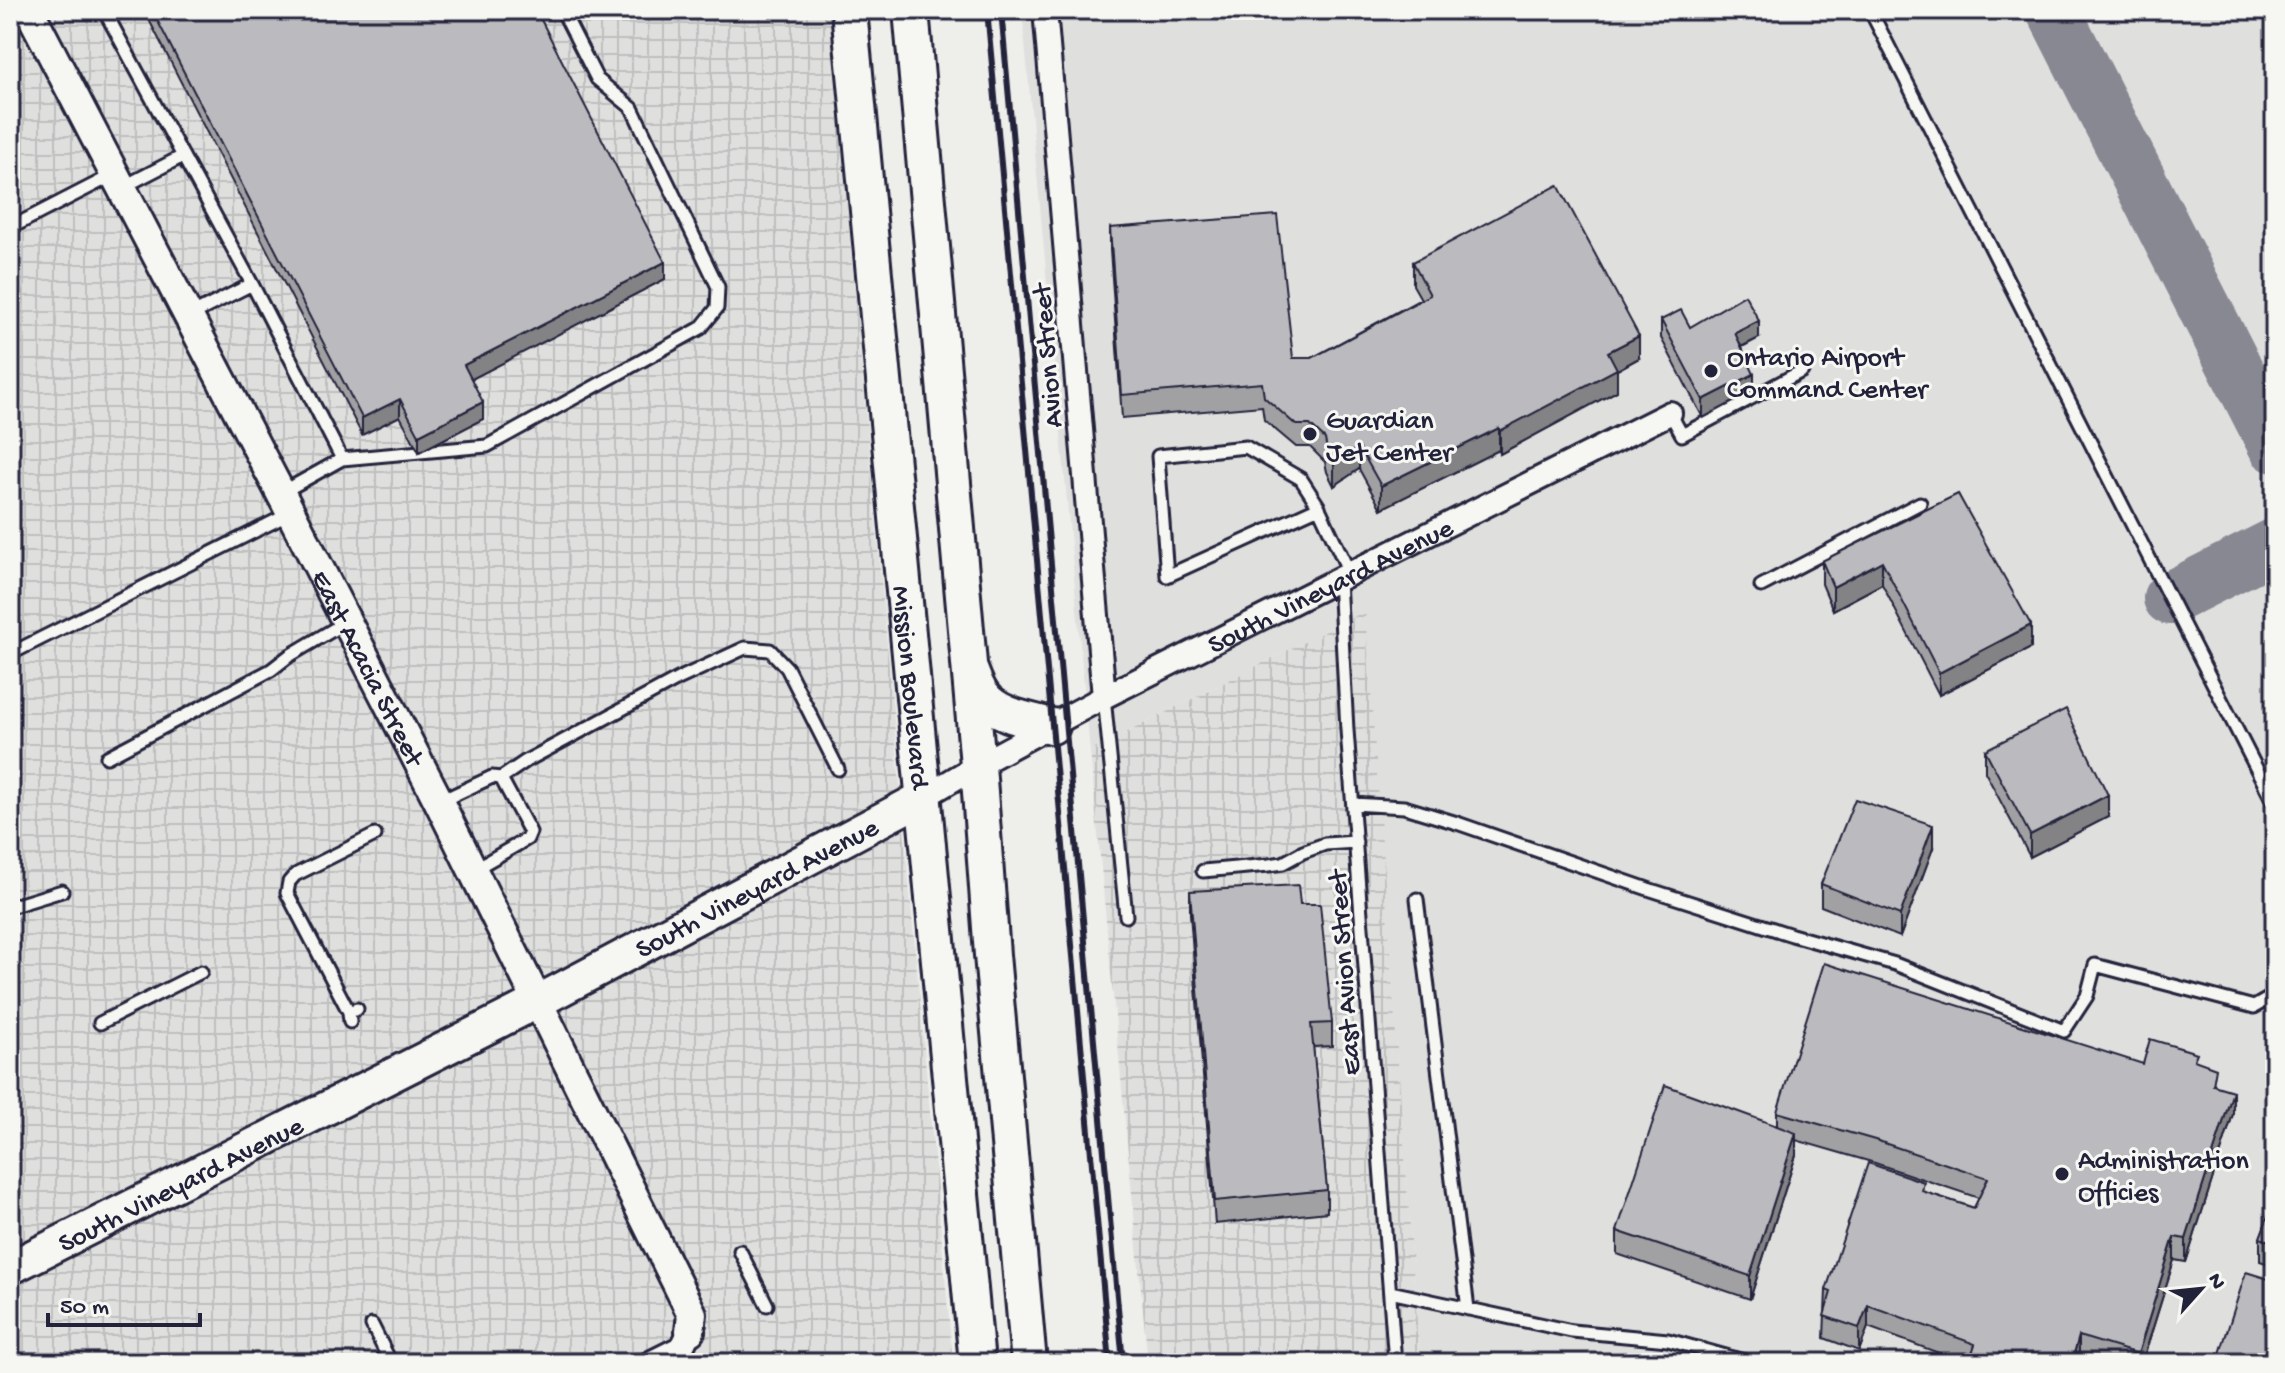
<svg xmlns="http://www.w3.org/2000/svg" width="2285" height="1373" font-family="'Gochi Hand',sans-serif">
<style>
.built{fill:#dfdfde}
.industrial{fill:url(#industrial-grid)}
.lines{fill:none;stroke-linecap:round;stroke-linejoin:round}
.taxiway{stroke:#888893;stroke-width:54}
.service-casing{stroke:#22223b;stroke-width:17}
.minor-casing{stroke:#22223b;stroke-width:28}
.tertiary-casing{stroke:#22223b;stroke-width:34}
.secondary-casing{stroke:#22223b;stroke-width:38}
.primary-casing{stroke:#22223b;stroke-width:40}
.service{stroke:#f6f6f2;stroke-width:11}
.minor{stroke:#f6f6f2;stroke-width:22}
.tertiary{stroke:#f6f6f2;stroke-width:28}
.secondary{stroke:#f6f6f2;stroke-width:32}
.primary{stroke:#f6f6f2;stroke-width:34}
.rail{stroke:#22223b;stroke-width:6}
.wall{fill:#a1a1a4;stroke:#22223b;stroke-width:2}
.shaded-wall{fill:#838386;stroke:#22223b;stroke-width:2}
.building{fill:#bbbbbf;stroke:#22223b;stroke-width:2}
.poi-dot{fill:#22223b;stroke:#f6f6f2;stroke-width:3}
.labels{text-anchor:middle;stroke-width:6;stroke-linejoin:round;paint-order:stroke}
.poi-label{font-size:28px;fill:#22223b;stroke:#f6f6f2;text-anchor:start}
.street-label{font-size:28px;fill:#22223b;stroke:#f6f6f2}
</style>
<defs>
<pattern id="industrial-grid" width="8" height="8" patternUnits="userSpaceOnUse" patternTransform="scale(2)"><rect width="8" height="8" fill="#dfdfde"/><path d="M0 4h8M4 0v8" fill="none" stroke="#bfbfbf"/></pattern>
</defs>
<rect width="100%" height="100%" fill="#eeeeeb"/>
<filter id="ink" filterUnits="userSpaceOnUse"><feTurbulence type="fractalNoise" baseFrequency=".0125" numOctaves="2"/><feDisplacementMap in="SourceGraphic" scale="16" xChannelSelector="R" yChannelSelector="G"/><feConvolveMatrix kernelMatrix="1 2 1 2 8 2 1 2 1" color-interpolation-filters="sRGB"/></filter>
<g filter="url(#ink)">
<!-- built -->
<path class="built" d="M1022,10h1253v1353h-855l-56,-751 -274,139z"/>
<!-- industrial -->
<path class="industrial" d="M10,10h819l124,1353h-943z
M1365,611l55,752h-272l-58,-612z"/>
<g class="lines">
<!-- taxiway -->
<path class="taxiway" d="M2053,10l222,436
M2170,598l105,-53"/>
<defs>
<path id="service" d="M104,10l148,274 90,175
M1870,10l405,795
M123,187l60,-31
M10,228l103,-53
M189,316l63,-32
M1670,413l12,22 120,-64
M281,493l61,-34 145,-13 214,-118 16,-20 1,-21 -86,-179 -35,-29 -35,-69
M1319,507l-152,69 -9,-120 88,-9 55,32 18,28 1,3 30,64
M1339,580l8,150 48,633
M1761,586l159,-83
M10,654l281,-141
M1104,697l22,219
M107,757l164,-87 18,-14 57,-34
M501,778l25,-17 152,-82 67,-31 25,2 17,18 51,101
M439,802l53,-25 9,1 29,54 -3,7 -54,31
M1353,804l51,3 53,16 191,66 144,46 103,29 169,67 23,-35 8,-31 159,42 21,-12
M1203,871l66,-6 14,-2 20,-11 22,-8 31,-2
M1417,899l51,410
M10,907l52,-16
M349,1012l-62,-119 2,-11 6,-7 80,-40
M350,1022l-1,-10 8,-3
M100,1023l101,-51
M740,1251l27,54
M1390,1292l182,39 96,9 83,23
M372,1325l19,38
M10,1353l5,10"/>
<g id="minor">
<path d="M1045,10l59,687"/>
<path id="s1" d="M924,797l54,-32 126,-68 566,-284"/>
<path d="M650,1363l32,-16 8,-16"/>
</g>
<g id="tertiary">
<path id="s2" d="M29,10l262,503 148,289 253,512 -2,17"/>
</g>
<g id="secondary">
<path id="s3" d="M10,1268l529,-267 385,-204"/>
</g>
<g id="primary">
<path id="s4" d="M849,10l128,1353"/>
<path d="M911,10l67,755 14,190 37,408"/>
<path d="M971,672c3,8 6,16 11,23 15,21 47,25 70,31"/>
</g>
</defs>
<!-- service casing -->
<use href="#service" class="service-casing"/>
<!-- minor casing -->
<use href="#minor" class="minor-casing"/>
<!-- tertiary casing -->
<use href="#tertiary" class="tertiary-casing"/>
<!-- secondary casing -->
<use href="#secondary" class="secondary-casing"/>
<!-- primary casing -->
<use href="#primary" class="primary-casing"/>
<!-- service -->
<use href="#service" class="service"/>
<!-- minor -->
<use href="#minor" class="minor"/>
<!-- tertiary -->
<use href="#tertiary" class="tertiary"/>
<!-- secondary -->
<use href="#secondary" class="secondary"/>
<!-- primary -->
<use href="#primary" class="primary"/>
<!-- rail -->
<path class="rail" d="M987,10l123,1353
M1001,10l122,1353"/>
</g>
<!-- wall -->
<path class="wall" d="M144,10h392l129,269 -194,100 12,40 -64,33 -19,-36 -38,19z
M1110,228l183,130h19l109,-59 -8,-14v-23l226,96 -22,12v21l-117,63 -1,-4 -118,59 -22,-40 -25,17 -7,-14 -2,-10 -15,-15h-14l-32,-27 -2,-14 -140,12 -12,-168z
M1661,320l29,7 69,11 -17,9 12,44 -51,27 -42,-80z
M1958,494l73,154 -92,47 -57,-111 -49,26 -11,-26v-23z
M1985,750l123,67 -78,40 -45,-85z
M1933,848l-33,89 -79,-31v-22z
M1190,891l110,13 32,119v23l-19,1 14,143v22l-112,12 -25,-310z
M2197,1061l19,25 17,28 -47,148 -12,-2 -32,103h-48l-15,-5v1l10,4h-123l-98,-36 -9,24 -35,-13 2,-48 98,-98 50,16 5,-10 -104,-35 -79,-23v15l-46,144 -133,-45v-23l160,-105v-14l366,-48z
M2275,1198v68l-15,-5v-23z"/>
<!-- shaded-wall -->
<path class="shaded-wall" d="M665,262v17l-201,104v-18z
M1759,321v17l-24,12v-17z
M1639,336v22l-22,12v21l-117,63v-23l108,-79z
M1754,374v17l-51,27v-18z
M400,399v17l-38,19v-17z
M483,402v17l-64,33v-17z
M1499,428v22l-118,59v-23z
M1359,447v22l-25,17v-22z
M1882,561v23l-49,26v-23z
M2031,625v23l-92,47v-22z
M2108,795v22l-78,40v-22z
M1933,825v23l-33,89v-22z
M2233,1091v23l-47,148v-23z
M1796,1133v22l-46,144v-23z
M2174,1237v23l-32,103h-4v-9z
M1868,1305v22l-9,24v-23z
M2079,1336v22l-1,5 -5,-6z"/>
<!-- building -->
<path class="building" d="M152,10h384l129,252 -201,103 19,37 -64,33 -19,-36 -38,19z
M1558,185l81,151 -31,16 9,17 -117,62 -1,-3 -118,58 -22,-39 -25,17 -7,-14 -2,-11 -15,-14h-14l-32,-28 -2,-14 -140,12 -12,-167 167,-13 16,143h19l118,-63 -17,-33z
M1745,295l14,26 -24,12 19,41 -51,26 -42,-80 20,-10 9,17z
M1958,494l73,131 -92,48 -57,-112 -49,26 -11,-26z
M2066,709l42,86 -78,40 -45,-85z
M1855,799l78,26 -33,90 -79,-31z
M1298,885l2,19h20l12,119 -21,1 16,166 -112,11 -25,-310z
M1824,963l319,101 7,-25 47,14 -3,7 22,8 -3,17 20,6 -47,148 -12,-2 -36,117 -59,-18 -6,21 16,6h-120l6,-19 -107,-39 -9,23 -35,-12 7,-24 -5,-2 42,-127 56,19 -2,9 52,17 14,-30 -113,-38 -98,-28z
M1665,1085l131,48 -46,143 -133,-45z
M2275,1198v45l-15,-5z
M2246,1272l29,9v82h-58z"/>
</g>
<!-- markers -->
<g class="poi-dot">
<circle cx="1711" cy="371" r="8"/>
<circle cx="1310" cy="434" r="8"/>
<circle cx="2062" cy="1174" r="8"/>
</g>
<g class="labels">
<!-- poi labels -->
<g class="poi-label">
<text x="1727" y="365">Ontario Airport<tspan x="1727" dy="32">Command Center</tspan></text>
<text x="1326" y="428">Guardian<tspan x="1326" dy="32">Jet Center</tspan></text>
<text x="2078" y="1168">Administration<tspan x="2078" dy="32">Officies</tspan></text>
</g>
<!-- street labels -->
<g class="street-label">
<text transform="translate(1045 356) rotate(-95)" y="10">Avion Street</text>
<text dy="10" stroke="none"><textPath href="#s1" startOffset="458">South Vineyard Avenue</textPath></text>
<text dy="10" stroke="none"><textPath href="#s2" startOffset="740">East Acacia Street</textPath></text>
<text dy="10" stroke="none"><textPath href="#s4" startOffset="680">Mission Boulevard</textPath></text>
<text dy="10" stroke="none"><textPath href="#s3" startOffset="838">South Vineyard Avenue</textPath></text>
<text transform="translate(1342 973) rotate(-94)" y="10">East Avion Street</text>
<text dy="10" stroke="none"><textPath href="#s3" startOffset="190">South Vineyard Avenue</textPath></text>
</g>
</g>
<!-- margin -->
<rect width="2285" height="1373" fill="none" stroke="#f6f6f2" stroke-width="40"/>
<rect x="20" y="20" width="2245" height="1333" fill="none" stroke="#22223b" stroke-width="3" filter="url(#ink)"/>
<!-- north arrow -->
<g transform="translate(2201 1289) rotate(63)" stroke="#f6f6f2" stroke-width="6" paint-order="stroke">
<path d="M0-6L14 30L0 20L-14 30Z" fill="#22223b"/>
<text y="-12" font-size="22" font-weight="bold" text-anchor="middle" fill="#22223b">N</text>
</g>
<!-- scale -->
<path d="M48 1313v12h152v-12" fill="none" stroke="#22223b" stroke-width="4"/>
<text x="60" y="1313" font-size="24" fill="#22223b" stroke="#f6f6f2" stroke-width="6" paint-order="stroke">50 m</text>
</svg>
